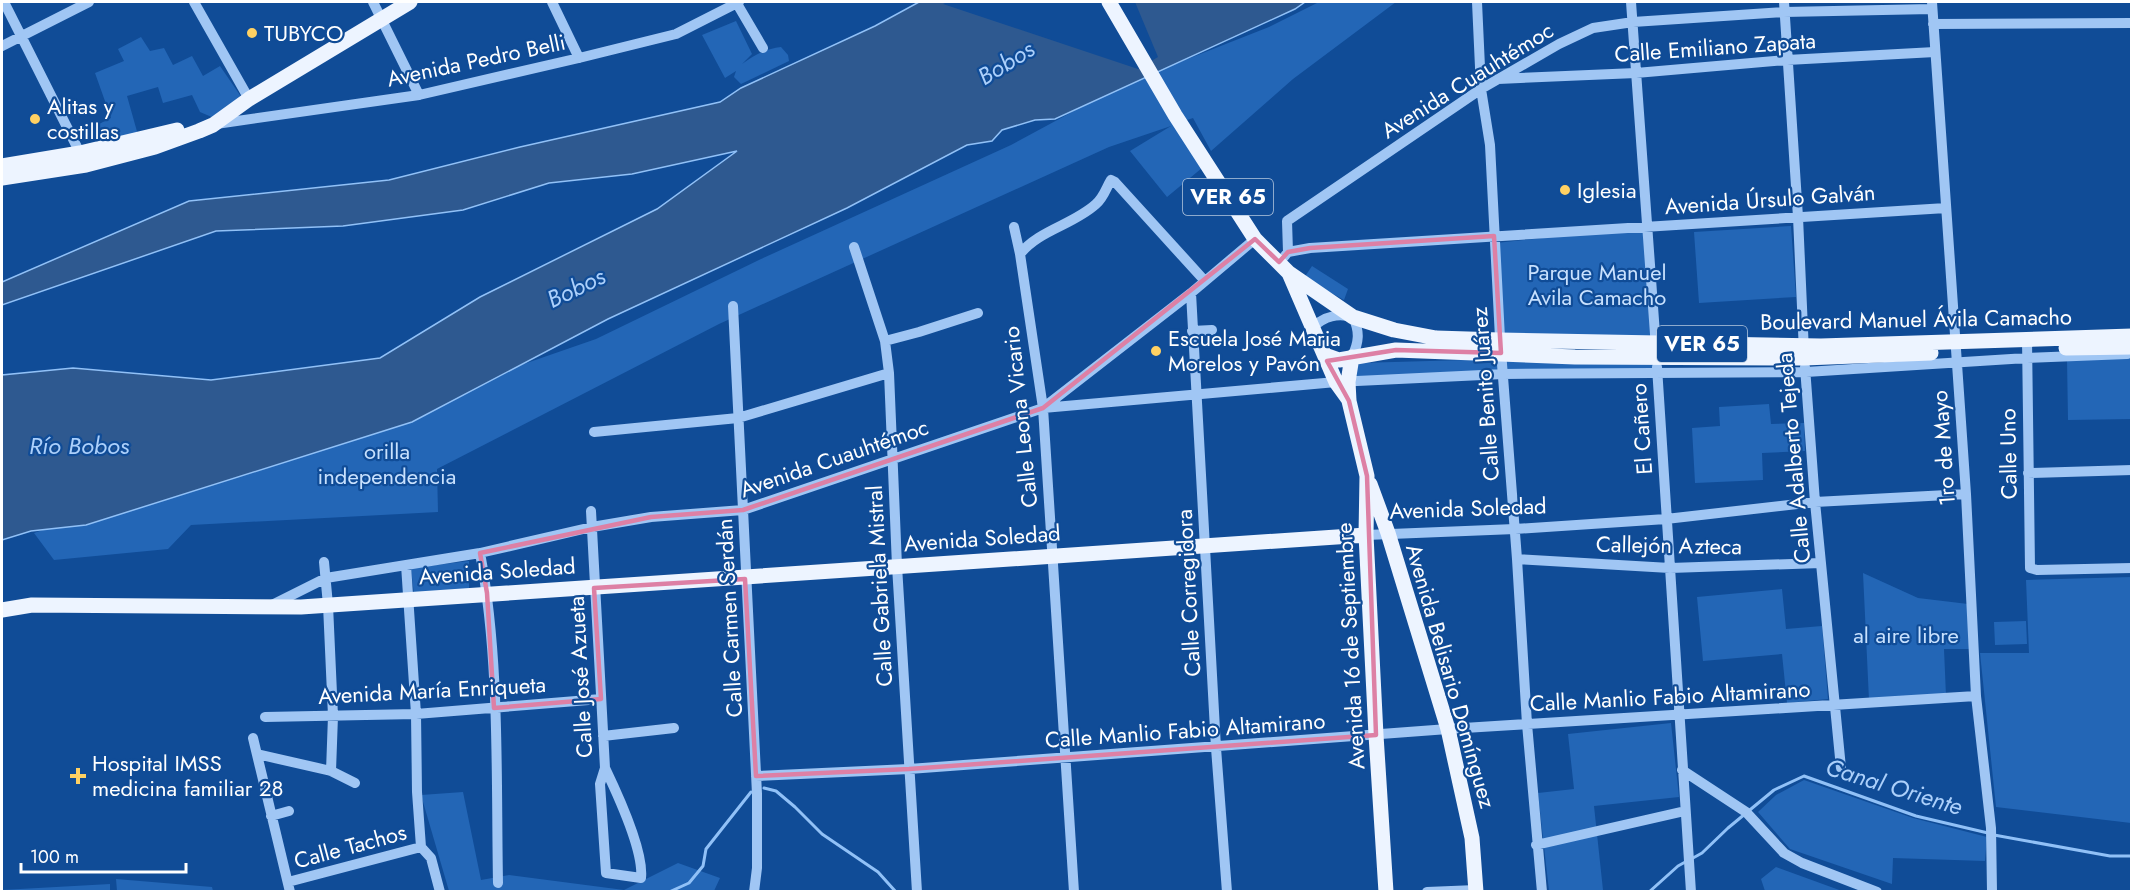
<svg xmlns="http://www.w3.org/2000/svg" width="2133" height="893" font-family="Jost,sans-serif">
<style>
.green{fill:#2366b6}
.water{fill:#2e5990;stroke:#91c1f7;stroke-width:1.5}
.pier{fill:#104c97}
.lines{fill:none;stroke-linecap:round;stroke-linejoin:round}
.stream{stroke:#91c1f7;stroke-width:3}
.minor{stroke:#a0c6f4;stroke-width:10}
.major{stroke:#edf4ff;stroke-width:15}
.marked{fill:none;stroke:#dd80a5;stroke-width:4.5;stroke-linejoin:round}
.poi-dot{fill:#ffd163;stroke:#104c97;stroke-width:2}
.labels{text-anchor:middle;stroke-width:4.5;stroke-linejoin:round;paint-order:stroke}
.shield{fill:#104c97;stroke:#b7c9e0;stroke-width:1.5}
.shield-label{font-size:21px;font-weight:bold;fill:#fff}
.poi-label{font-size:22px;fill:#fff;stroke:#104c97;text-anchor:start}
.street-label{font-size:22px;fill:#fff;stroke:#104c97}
.park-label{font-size:22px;fill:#c8e1fe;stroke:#104c97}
.water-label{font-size:24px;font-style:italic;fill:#acd0fb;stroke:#104c97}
</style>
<rect width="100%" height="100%" fill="#104c97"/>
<!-- green -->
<path class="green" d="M1319,2h77l-103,77 -82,72 -18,-33 -18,6 27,44 -35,29 -37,-46 41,-25 -62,21 -390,177 -282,145 1,43 -247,13 -23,24 -114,11 -20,-27 562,-194 165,-80 250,-114 113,-61 145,-57z
M736,21l16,33 -10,10c12,-9 23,-15 39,-17l7,8 1,6 -48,23 -7,-7 2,-6 -11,7 -23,-43z
M141,37l9,14 14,-3 9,17 19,-9 11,20 17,-10 22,32 -28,20 -14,-6 -8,-17 -29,8 -5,-16 -31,9 11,39 -34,7 -5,-18 12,-6 -16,-45 29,-12 -6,-12z
M1791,226l5,71 -97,6 -5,-71z
M1647,227l6,111 -150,-1 -7,-94z
M1312,266l36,23 -4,11 -40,-22z
M2131,358v61l-63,1 -1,-61z
M1501,359l1,14 -147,5 3,-15z
M1503,359l152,1v11l-151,2z
M1769,404l2,20 33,-1 1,28 -43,2 1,27 -68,3 -3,-55 28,-2 -1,-19z
M469,561v29l-55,5 -3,-27z
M1863,573l55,25 50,6 2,45h-26l2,47 -77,4z
M2131,577v246l-135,-16 -16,-154h49l-3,-73z
M1782,589l4,40 36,-3 6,73 -41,4 -5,-49 -79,7 -6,-64z
M2026,621l1,23 -32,1 -1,-23z
M1671,723l8,74 -85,9 9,84 -54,1 -11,-98 36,-4 -6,-55z
M1804,780l109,38 74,19 -2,24 -92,-3 -1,26 -102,-35 -32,-37 18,-17z
M463,792l18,88 28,-5 115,15 54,-27 42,15 -6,13h-265l-28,-96z
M1776,867l66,24h-77l-4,-12z
M116,879l96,8 1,4h-96z
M110,884v7h-108v-1z"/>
<!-- water -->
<path class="water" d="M919,2h386l-10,7 -240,110 -20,1 -33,10 -10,11 -25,4 -120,63 -239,111 -196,103 -326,103 -55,6 -29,9v-165l71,-7 138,12 169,-22 100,-61 177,-88 80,-58 -105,23 -83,9 -86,27 -120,16 -127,5 -214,74v-23l187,-81 200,-21 131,-33 200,-45 21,-14 134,-62z"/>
<!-- pier -->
<path class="pier" d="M947,2h188l23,55 -20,12 -195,-65z"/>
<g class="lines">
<!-- stream -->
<path class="stream" d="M764,788l12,3 19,16 27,27 56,38 18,20
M1994,835l116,21h22
M1693,858l9,-5 26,-25 46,-38 30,-14 112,40 72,17
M669,892l20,-9 14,-17 3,-17 45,-57
M1649,892l29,-26 9,-5"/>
<!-- minor -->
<path class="minor" d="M4,2l76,151
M194,2l55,97
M373,2l46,93
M552,2l27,56
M736,2l27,46
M1477,2l4,87 9,56 10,193 17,221 10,165 15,168
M1631,2l25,346
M1784,2l14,215 6,135
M1932,2l34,492 10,202 15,132 1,64
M1933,24l199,-1
M2,46l87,-44
M1498,79l138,-6 151,-13 148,-8
M216,124l203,-29 160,-37 97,-24 63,-32
M1014,227l6,27 23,154 31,484
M854,247l31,94 4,32 8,193 20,326
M1288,252l-1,-31 194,-132 78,-45 34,-16 40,-6 151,-10 148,-3
M1020,254c19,-24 53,-29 76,-50 8,-7 10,-16 15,-24l4,2 89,98
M1284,257l4,-5 22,-4 636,-40
M1191,293l25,455 11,144
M733,306l24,488v74l-3,24
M1313,327c12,-11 24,-14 40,-10 7,15 6,25 -1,40
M1192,331l20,-1
M2027,339l3,229 7,2 95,-2
M885,341l34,-9 59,-19
M1657,367l34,525
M1805,367l10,135 26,266
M1043,408l293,-26 167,-8 303,-2 221,-14 100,-4
M594,432l144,-14 151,-45
M2028,473l104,-3
M591,511l14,257 -5,16 6,89 35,5c3,-26 -24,-85 -36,-110
M1366,535l149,-6 151,-10 149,-17 151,-8
M480,553c20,106 16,222 18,330
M1517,559l153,9 151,-5
M324,562l4,43 5,111 -2,55
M406,565l10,149 1,78 4,55 10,11 9,34
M272,605l54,-27 154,-25 112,-26 59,-10 92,-7 300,-102 148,-115 64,-54
M265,717l151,-3 185,-15
M603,736l71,-8
M253,738l37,154
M257,754l74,17 24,12
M1682,770l64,42 38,41 18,10 75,29
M756,776l153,-7 539,-40 528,-33
M271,816l18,-5
M1536,845l149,-34
M288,882l133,-35
M1427,892l49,-2"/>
<!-- major -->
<path class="major" d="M1109,2l66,113 80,124 34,34 64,44 41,13 42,8 64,2 321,6 311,-10
M2,166l78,-13 97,-23
M2,178l84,-13 69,-18 44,-16 14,-6 36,-26 161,-97
M1289,273l47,109 13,18
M2066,348l66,-1
M1325,355l14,5 57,-10 179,7 229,1 127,-5
M1352,357l-4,25 1,19 18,75 -1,59 10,200 10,157
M1370,484l18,49 60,196 24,109 4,54
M2,610l30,-5 269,2 1065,-72"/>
</g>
<!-- marked area -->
<path class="marked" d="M1494,236l7,117 -105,-3 -69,11 22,40 18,75 9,259 -467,34 -153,7 -11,-197 -151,9 7,111 -107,9 -7,-115 -7,-40 171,-36 92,-7 300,-102 212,-169 24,23 9,-10 22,-4z"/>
<!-- markers -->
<g class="poi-dot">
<circle cx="252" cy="33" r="6"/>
<circle cx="35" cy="119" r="6"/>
<circle cx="1565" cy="190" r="6"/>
<circle cx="1156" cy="351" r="6"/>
<path d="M75 767h6v6h6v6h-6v6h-6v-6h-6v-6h6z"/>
</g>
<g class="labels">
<!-- shield labels -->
<g class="shield">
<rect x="1183" y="179" width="90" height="36" rx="4.5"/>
<rect x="1657" y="326" width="90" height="36" rx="4.5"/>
</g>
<g class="shield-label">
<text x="1228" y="204">VER 65</text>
<text x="1702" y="351">VER 65</text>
</g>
<!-- poi labels -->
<g class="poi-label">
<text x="264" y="41">TUBYCO</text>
<text x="47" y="114">Alitas y<tspan x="47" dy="25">costillas</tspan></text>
<text x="1577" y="198">Iglesia</text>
<text x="1168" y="346">Escuela José Maria<tspan x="1168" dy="25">Morelos y Pavón</tspan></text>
<text x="92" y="771">Hospital IMSS<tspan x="92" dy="25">medicina familiar 28</tspan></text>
</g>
<!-- street labels -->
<g class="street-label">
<text transform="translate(1715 47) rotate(-4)" y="8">Calle Emiliano Zapata</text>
<text transform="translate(476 60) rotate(-12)" y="8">Avenida Pedro Belli</text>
<text transform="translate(1467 80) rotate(-32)" y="8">Avenida Cuauhtémoc</text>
<text transform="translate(1770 199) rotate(-4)" y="8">Avenida Úrsulo Galván</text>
<text transform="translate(1916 319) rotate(-1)" y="8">Boulevard Manuel Ávila Camacho</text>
<text transform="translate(1485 394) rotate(-94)" y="8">Calle Benito Juárez</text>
<text transform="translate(1020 417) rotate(-96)" y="8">Calle Leona Vicario</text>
<text transform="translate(1641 429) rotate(-94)" y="8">El Cañero</text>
<text transform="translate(1943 448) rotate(-94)" y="8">1ro de Mayo</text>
<text transform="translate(2008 454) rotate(-91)" y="8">Calle Uno</text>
<text transform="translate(834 458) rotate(-19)" y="8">Avenida Cuauhtémoc</text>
<text transform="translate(1793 458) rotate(-95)" y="8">Calle Adalberto Tejeda</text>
<text transform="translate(1468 508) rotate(-2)" y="8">Avenida Soledad</text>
<text transform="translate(982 538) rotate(-4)" y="8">Avenida Soledad</text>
<text transform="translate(1669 545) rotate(1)" y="8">Callejón Azteca</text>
<text transform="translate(497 571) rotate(-4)" y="8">Avenida Soledad</text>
<text transform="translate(879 586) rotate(-93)" y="8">Calle Gabriela Mistral</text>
<text transform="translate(1188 593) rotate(-93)" y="8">Calle Corregidora</text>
<text transform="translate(729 618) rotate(-93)" y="8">Calle Carmen Serdán</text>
<text transform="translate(1350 646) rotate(-93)" y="8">Avenida 16 de Septiembre</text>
<text transform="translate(1451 676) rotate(74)" y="8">Avenida Belisario Domínguez</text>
<text transform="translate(580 677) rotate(-93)" y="8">Calle José Azueta</text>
<text transform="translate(432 690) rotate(-3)" y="8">Avenida María Enriqueta</text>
<text transform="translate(1670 696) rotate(-3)" y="8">Calle Manlio Fabio Altamirano</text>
<text transform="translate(1185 730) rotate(-4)" y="8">Calle Manlio Fabio Altamirano</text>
<text transform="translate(350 846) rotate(-15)" y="8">Calle Tachos</text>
</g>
<!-- park labels -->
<g class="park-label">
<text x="1597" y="280">Parque Manuel<tspan x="1597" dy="25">Avila Camacho</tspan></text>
<text x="387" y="459">orilla<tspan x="387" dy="25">independencia</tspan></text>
<text x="1906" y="643">al aire libre</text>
</g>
<!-- water labels -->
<g class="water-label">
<text transform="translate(1006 63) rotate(-32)" y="8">Bobos</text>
<text transform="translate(576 288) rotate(-26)" y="8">Bobos</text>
<text x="79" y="454">Río Bobos</text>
<text transform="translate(1894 787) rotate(17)" y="8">Canal Oriente</text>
</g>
</g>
<!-- border -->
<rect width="2133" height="893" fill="none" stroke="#ffffff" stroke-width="6"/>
<!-- scale -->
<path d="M21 863v9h165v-9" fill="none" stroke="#ffffff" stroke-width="3"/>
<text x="30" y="863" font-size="18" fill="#ffffff" stroke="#104c97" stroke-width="4.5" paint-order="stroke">100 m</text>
</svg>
